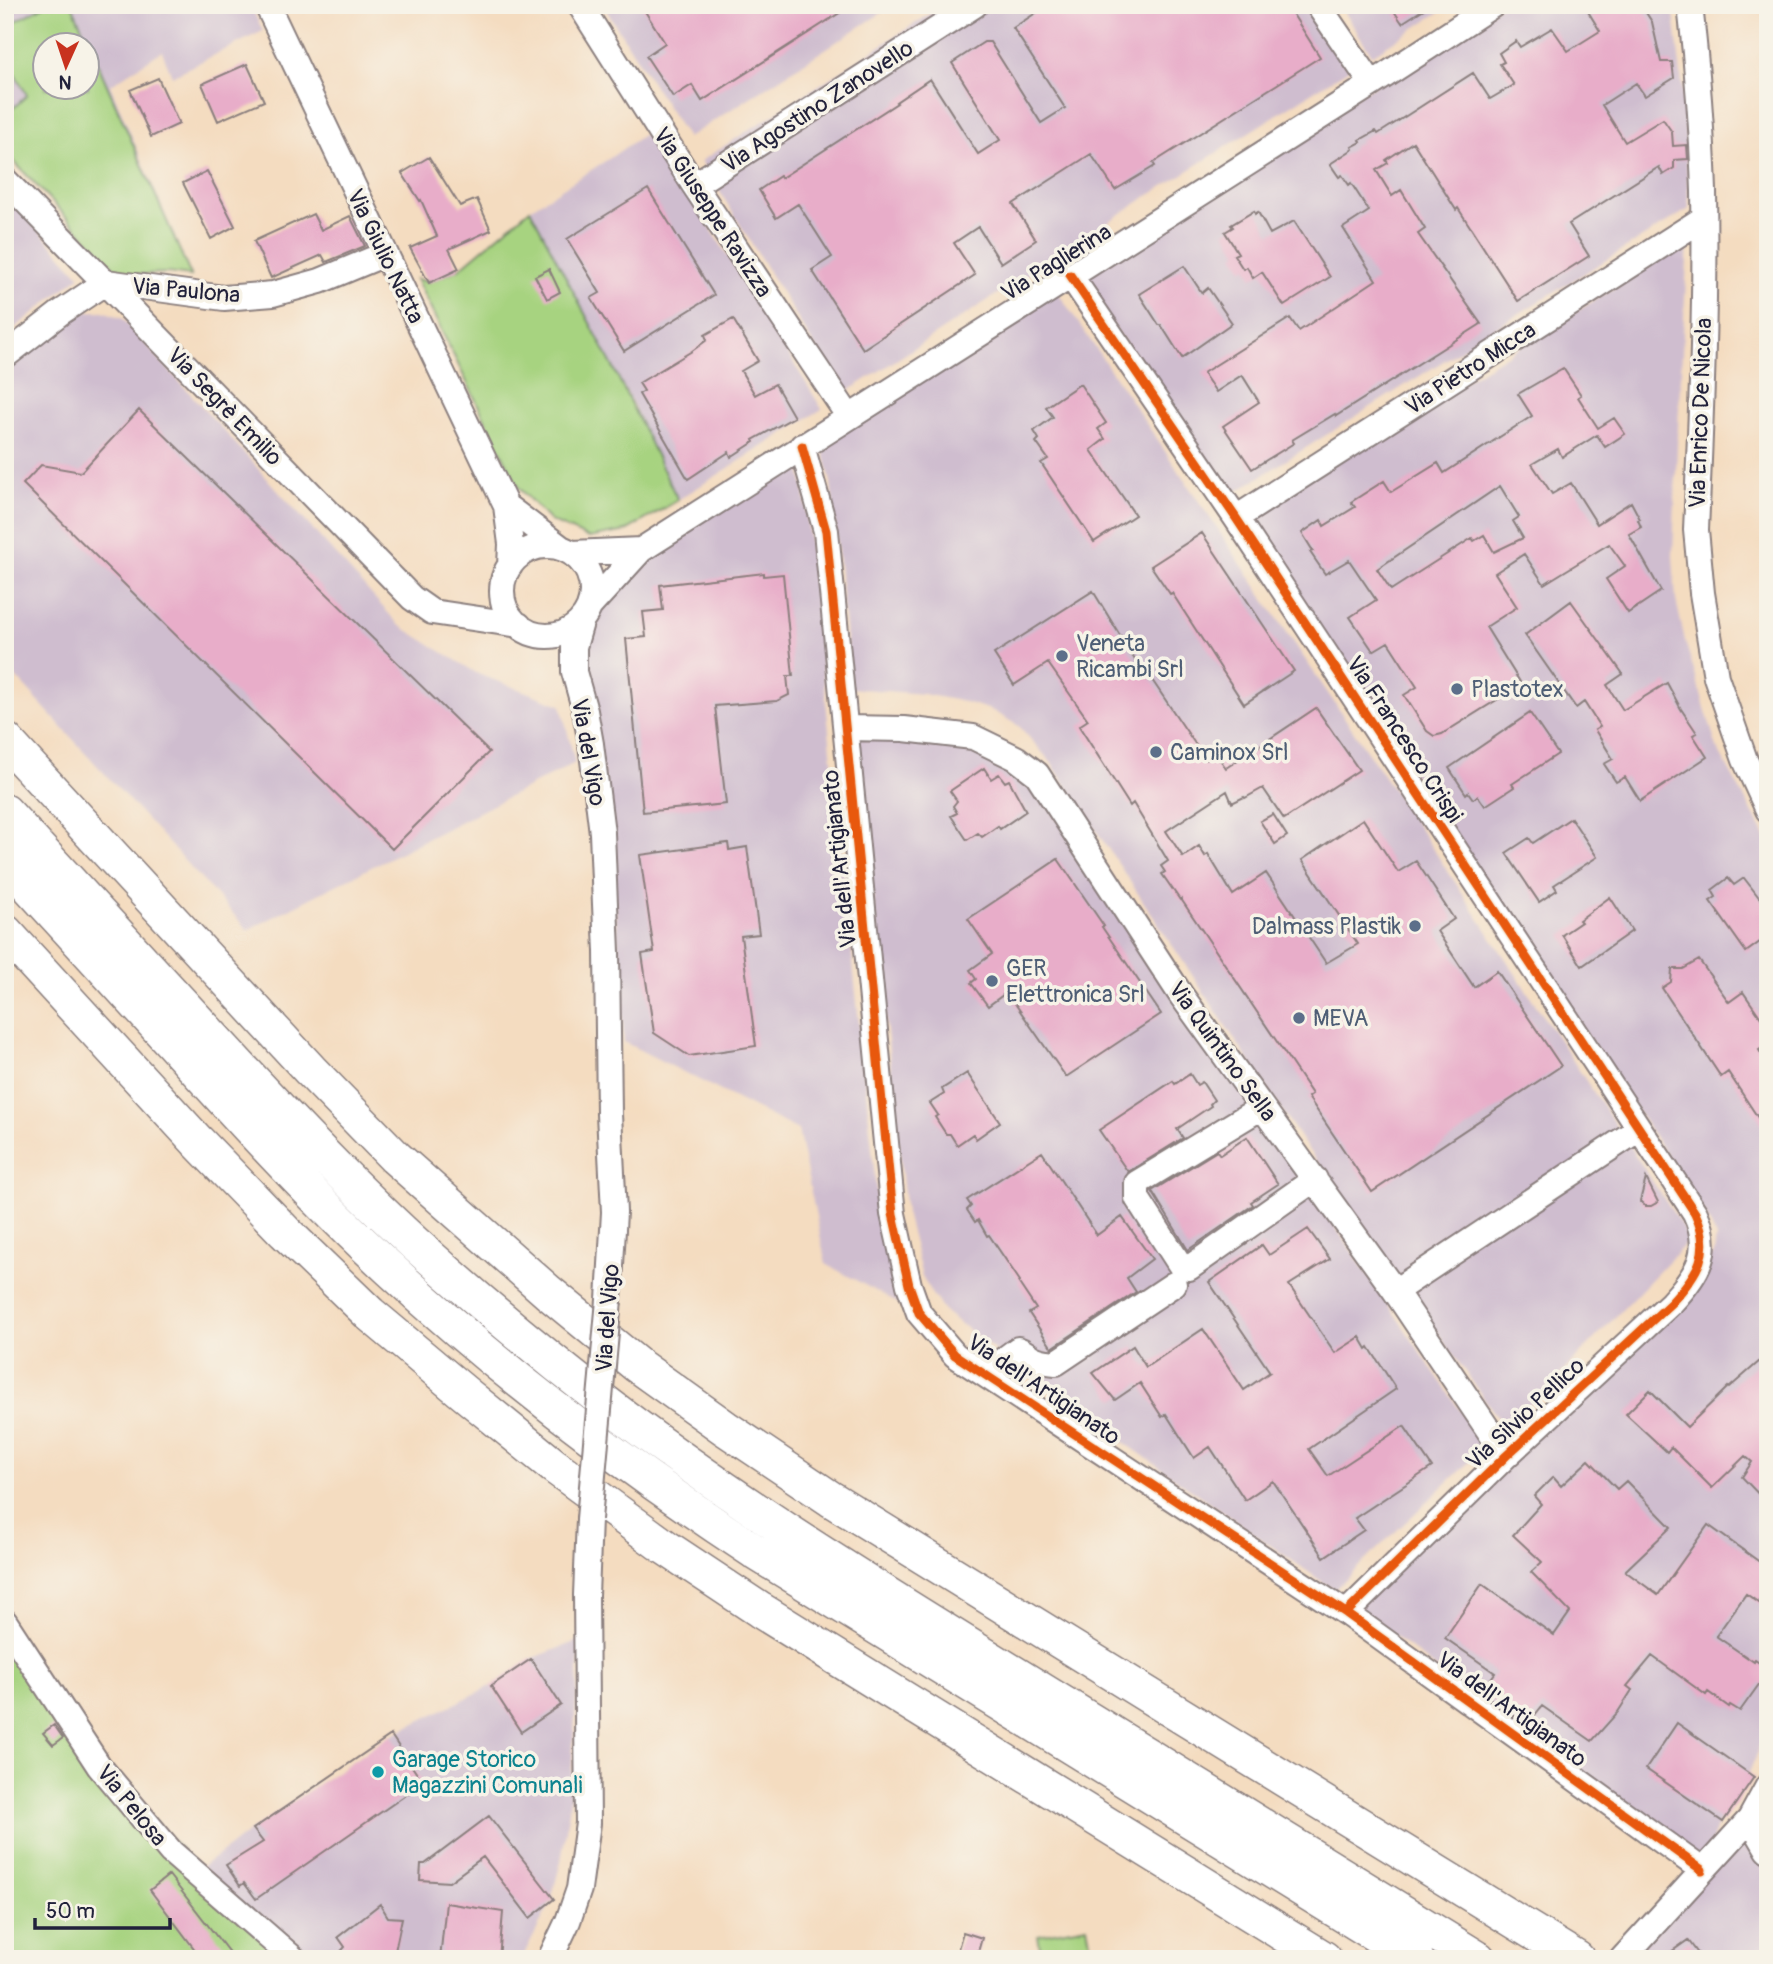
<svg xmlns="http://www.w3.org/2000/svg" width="1773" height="1964" font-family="Pangolin,sans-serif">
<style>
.industrial{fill:#cfbdcf;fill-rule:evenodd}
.green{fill:#a7d380;stroke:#647a5e;stroke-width:2;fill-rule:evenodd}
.building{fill:#e8adc9;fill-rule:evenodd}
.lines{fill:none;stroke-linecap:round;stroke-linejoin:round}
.minor-casing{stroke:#8b7f7e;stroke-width:28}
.highway-casing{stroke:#8b7f7e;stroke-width:38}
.minor{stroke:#fff;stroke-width:24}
.highway{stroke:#fff;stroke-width:35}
.minor-bridge-casing{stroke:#8b7f7e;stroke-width:28;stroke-linecap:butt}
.minor-bridge{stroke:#fff;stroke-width:24}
.cycleway-casing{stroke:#f7f3e8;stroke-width:13}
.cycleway{stroke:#e8590c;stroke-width:9}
.service-dot{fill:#5c6f8a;stroke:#f7f3e8;stroke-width:2.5}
.culture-dot{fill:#0f9aa8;stroke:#f7f3e8;stroke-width:2.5}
.labels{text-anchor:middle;stroke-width:7;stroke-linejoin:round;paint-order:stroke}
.street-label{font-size:23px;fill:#22223b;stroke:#f7f3e8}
.service-label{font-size:23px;fill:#4e5e75;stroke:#f7f3e8;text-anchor:start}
.culture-label{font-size:23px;fill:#0d838f;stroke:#f7f3e8;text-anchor:start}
</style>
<rect width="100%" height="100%" fill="#f7f3e8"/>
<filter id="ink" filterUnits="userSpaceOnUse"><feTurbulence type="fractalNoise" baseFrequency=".0143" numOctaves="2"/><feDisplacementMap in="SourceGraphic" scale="14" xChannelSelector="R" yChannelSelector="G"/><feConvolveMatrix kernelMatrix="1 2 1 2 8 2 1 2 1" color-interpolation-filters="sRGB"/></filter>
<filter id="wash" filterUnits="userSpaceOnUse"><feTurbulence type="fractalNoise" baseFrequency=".00686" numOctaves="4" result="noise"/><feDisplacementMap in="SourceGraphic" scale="28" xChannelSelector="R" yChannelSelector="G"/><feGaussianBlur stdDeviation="1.57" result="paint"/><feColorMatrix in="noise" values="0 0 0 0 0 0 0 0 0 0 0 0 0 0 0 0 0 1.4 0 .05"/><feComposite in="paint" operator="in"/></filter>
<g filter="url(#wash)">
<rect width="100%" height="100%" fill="#f4dcc0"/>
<!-- industrial -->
<path class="industrial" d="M5,5h245l13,26 -91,45 -10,-25 -52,34 81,191 -23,-3 -47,2 -116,-123zM46,46h42v42h-42z
M603,5h291l-207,133z
M944,5h364l41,64 -204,129 -301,196 -143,-233z
M1340,5h111l-79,50z
M1501,5h172l11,96 5,108 -182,112 -279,176 -150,-224z
M650,130l172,279 -144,91 -16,-29 -28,-65 -104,-197 80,-51z
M5,193l75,83 -75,60z
M1688,242l-11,204 -4,110 3,44 9,41 32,107 51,93v884l-19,48 5,4 -31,45 -4,-2 -17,52 43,-40 14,27 9,21v79h-141l74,-84 -345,-269 358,-352 2,-18 -11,-23 -461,-694z
M1055,288l382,567 245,371 7,14 -135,141 -49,47 -202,-286 -253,-381 -31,-35 -28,-16 -26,-8 -42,-8 -72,-6 -20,-206 -10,-41z
M103,311l19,7 277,307 79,49 83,31 14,58 -327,167 -243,-265v-292l72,-61z
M797,456l7,31 75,731 17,67 13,24 -83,-45 -28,-134 -174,-88 -16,-246 -25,-120 13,-69 52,-57z
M854,716l65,5 110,56 456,670 -151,143 -307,-216 -81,-61 -15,-20 -9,-17 -16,-63z
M580,1640l-11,171 -8,50 -9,35 3,4 -5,4 -28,55h-237l-98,-81 66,-49 138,-94 100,-49 40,-27z"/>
<!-- green -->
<path class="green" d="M45,5h27l119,271 -23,-3 -47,2 -116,-123v-36l22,-21 -22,-39v-29zM46,46h42v42h-42z
M530,209l82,156 66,135 -52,31 -37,7 -39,-17 -31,-33 -103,-209 13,3 30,-13z
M5,1636l72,104 208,219h-280z
M1087,1926l6,33h-51l-4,-24z"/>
<g id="blocks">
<!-- building -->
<path class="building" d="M641,5h211l-150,96 -10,-16 -19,12 -27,-41 19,-13z
M1048,5h239l33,52 -167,106 2,3 -40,24 -24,-36 -78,50 23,36 -35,23 -23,-36 -24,16 21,32 -112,74 -51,-79 20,-13 -34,-53 -22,14 -17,-28 21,-14 1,2 116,-75 -1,-1 34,-23 48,75 22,-14 -48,-77 32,-21h6l51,81 24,-15 -52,-80z
M1390,5h40l-28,18z
M1584,5h57l11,17 9,40h11l2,16 -29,18 -9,-13 -34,22 23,37 38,-23 9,13 1,14 14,-1 1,14 -14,1v8l-11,7 -4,-8 -90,57 20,32 -71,45 -60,-93 -2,2 -43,-68 -27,18 2,3 -12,7 16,26 9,-6 24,39 -7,5 63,90 -145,92 -1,-2 -43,26 2,3 -42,26 -29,-43 36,-24 -17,-27 -26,17 -13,-19 87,-55 9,13 77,-51 -33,-52 26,-17 -18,-28 -2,2 -7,-10 -3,2 -9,-13 23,-15 -1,-2 9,-5 -1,-2 16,-9 2,3 95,-61 17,26 24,-14 -14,-21 4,-2 -5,-9 17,-12 4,6 32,-19 16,23 32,-20z
M247,64l17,37 -46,20 -16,-37z
M158,78l21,46 -28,13 -21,-47z
M429,157l31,49 17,-7 14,31 -42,19 10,20 -30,14 -19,-35 27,-12 -16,-36 -1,1 -18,-28z
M207,171l28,55 -24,13 -28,-56z
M648,189l66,106 -90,56 -33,-53 9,-5 -33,-54z
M1254,211l1,3 3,-2 12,22 24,-13 36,56 -46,29 -22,-34 -9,6 -6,-11 -4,2 -9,-14 4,-2 -13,-21 8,-5 -2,-2z
M313,214l8,16 29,-14 15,30 -39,16 -4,-7 -51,23 -17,-37z
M1184,266l18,27 6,-5 24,35 -50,35 -21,-33h-2l-20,-31z
M549,269l11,23 -13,7 -12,-23z
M733,319l25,42 -17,10 14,24 20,-11 19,33 -41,23 1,2 -23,15 -2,-5 -41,27 -49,-85 5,-3 -5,-8 53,-32 15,-11 -2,-5z
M1563,368l18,27 -3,2 20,31 16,-10 11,16 -20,13 -8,-12 -35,22 -4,-8 -26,15 20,30 19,-11 26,41 34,-22 9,17 -2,1 3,7 -12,7 32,57 -33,22 -22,-34 19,-13 -16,-22 -65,40 -20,-30 -29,19 22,34 -31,20 34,55 -11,7 2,2 -69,43 -8,2 -7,-5 -23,-36 13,-8 -29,-45 -15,9 -23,-34 26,-17 -27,-40 -24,14 -15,-22 3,-1 -11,-18 19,-13 3,6 31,-19 -4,-5 33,-21 7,11 47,-29 6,10 88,-57 -14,-22zM1500,486l19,31 -6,4 10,17 -29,14 -10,-17 -10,6 -2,-3 -81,52 -14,-21z
M1080,384l26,39 -8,6 7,10 -14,11 44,65 -41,27 -53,-79 7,-4 -12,-17 3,-3 -5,-8 19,-14 -7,-10z
M139,410l350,342 -97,97 -369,-365 18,-19 40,7z
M1202,533l92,138 -50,33 -72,-111 -2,1 -19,-28z
M764,573v3l19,-2 10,102h-6l2,19 -12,6 -62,5 11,98 -83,8 -17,-173 20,-2 -3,-25 20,-2 -3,-25z
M1093,591l50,82 6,5 1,-1 56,83 10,-6 10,14 90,-60 43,62 -75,49 -21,-31 -18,10 -1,-1 -12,6 -5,-12 -61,40 17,26 16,-11 6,10 3,-2 25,41 33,-22 60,90 32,-19 -56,-84 61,-41 35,53 18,-11 14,21 24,37 -17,12 37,56 23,-16 64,95 -189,126 -64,-95 4,-3 -131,-195 -1,1 -18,-26 3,-2 -4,-6 7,-5 -35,-58 -3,3 -51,-80 9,-6 -40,-57 -34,22 -20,-31z
M1571,601l52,73 -16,11 16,25 44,-27 14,26 16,24 -4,2 14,22 -67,44 -15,-24 -9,5 -12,-18 9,-5 -18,-29 5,-3 -16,-25 -8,6 -51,-73z
M1530,713l28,41 -46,30 2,3 -29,19 -7,-10 -5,3 -5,-7 -2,2 -17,-26z
M984,768l7,11 8,-5 6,8 4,-2 17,31 -26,18 -2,-3 -16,11 -4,-4 -11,7 -16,-24 6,-3 -4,-7 4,-5 -7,-10z
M1273,814l14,22 -12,8 -15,-23z
M1571,818l26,39 -43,28 3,5 -18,12 -33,-49 23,-15 4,5z
M728,843l1,7 18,-3 12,87 -18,2 15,110 -67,10 -35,-23 -12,-79 12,-2 -14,-97z
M1058,859l46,67 -2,1 59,87 -95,63 -59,-85 -19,14 -17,-23 5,-4 -6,-9 22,-16 -24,-35z
M1728,878l6,7 10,-7 24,31v27l-22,16 -36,-51 6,-4 -4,-7z
M1610,897l22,34 -50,35 -20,-31 19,-13 -2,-2z
M1699,960l30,42 14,-10 25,36v16l-9,6 9,15v68l-40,-61 -7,5 -59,-89 9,-6 1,-13h11z
M967,1073l33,49 -24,17 -3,-5 -16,11 -7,-11h-4l-11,-17 3,-2 -8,-12 14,-9 -2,-5z
M1190,1074l7,11 5,-3 12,18 -4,4 1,2 -34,23 6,9 -55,34 -29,-42 74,-49 2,3z
M1247,1137l31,47 -27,18 2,3 -65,45 -36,-59 65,-40 3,4z
M1042,1152l55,83 25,-18 30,42 -25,19 9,14 -84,56 -23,-35 7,-4 -18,-27 2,-1 -31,-46 -2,1 -9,-16 -3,2 -8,-12 4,-4 -4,-6z
M1646,1178l12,24 -7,4h-6l-5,-5z
M1308,1229l22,30 -41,26 46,68 25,-16 7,12 2,-2 27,42 -87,60 19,27 76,-50 28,41 -77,51 9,12 -40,27 -51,-76 -28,19 -35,-53 -16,11 -28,-44 -4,3 -22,-34 -25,17 -22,-27 40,-27 13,21 57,-38 41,61 26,-18 -61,-90 53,-37 7,10z
M1768,1354v150l-26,-27 10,-15 -7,-6 -33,32 -41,-41 -4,5 -41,-38 24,-24 37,37 41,-40 1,1z
M1589,1460l28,29 9,-8 45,46 -46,44 33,24 50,-70 60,43v41l-22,-15 -30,42 38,26 1,-2 13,9v21l-8,-7 -20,28 -10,-6 -1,2 -21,-15 -2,3 -54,-39 -25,30 5,4 -14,22 -26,29 -50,-35 -15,19 -46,-33 14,-19 -50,-35 37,-54 72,51 16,-23 -39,-40 11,-10 -29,-27 28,-31 -7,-8 19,-19 8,9z
M531,1659l30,46 -40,27 -30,-46z
M1677,1723l77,54 -31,45 -77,-53z
M54,1725l9,13 -10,7 -10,-12z
M391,1735l32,48 -167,116 -12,-16 -4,3 -14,-21 37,-23 -10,-13z
M489,1816l65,83 -24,19 -47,-61 -34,25 -29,-2 1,-16h4z
M169,1875l65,84h-32l-52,-69z
M446,1903l57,9 -4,47h-59z
M380,1904l8,13 14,1 -8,38 -12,-3 -1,6h-47l11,-12 -7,-10z
M963,1932l19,6 -6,21h-21z
M1688,1940l14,19h-41z"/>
</g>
</g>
<g filter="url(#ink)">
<use href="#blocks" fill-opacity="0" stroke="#8b7f7e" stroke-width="2"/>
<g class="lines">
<defs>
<path id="minor" d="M267,5l239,501 5,38 -1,22
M580,5l114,180 155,232
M1318,5l54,79
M1690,5c7,62 12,124 14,186 2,113 -3,226 -8,339l6,63 14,84 29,83 23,50
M5,180l407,418 20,14 87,13
M694,185l281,-180
M1070,275l166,243 459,695c18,38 3,61 -24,90l-165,153 -160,157
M5,356l55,-43 46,-31 118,16 49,-4 47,-13 65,-27
M802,446l24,85 67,683 16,71 10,28 36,42 391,258 356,257
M506,506l54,41
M1236,518l468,-300
M502 591a45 45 0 1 1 90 0a45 45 0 1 1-90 0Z
M572,553l69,-3
M590,606l51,-56 731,-466 121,-79
M582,619l-8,28v25l11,39 6,33 11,89 5,119 2,162 5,98 -5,88
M846,728l58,1 69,8 43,21 21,16 144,221 214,296 111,165
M1262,1107l-125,76v15l40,62 4,6 8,2 126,-89
M1395,1291l244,-162
M984,1374l34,-25c7,2 9,6 15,9 8,4 15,4 23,5l118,-79
M5,1622l94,144 72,86 123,107
M1750,1819l18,31
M550,1959l18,-38 11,-32 9,-66 -2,-228 3,-76
M1622,1959l128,-140 18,-33"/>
<path id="highway" d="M5,740l305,330 85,87 153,135 89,73 88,63 106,71 325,201 421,259
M5,812c66,72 132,144 198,215 68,74 137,148 211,216 61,55 124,108 189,158 122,94 253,175 384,256 163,101 327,201 491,302
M5,860c60,65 119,130 179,196 66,73 133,146 206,213 113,105 235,197 364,282l662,408
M5,932l192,209 88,91 85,82 93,78 91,74 111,81 95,63 564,349"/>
</defs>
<!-- minor casing -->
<use href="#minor" class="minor-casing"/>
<!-- highway casing -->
<use href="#highway" class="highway-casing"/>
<!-- minor -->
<use href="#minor" class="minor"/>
<!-- highway -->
<use href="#highway" class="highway"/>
<defs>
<path id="minor-bridge" d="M589,1519l20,-219"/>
</defs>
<!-- minor-bridge casing -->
<use href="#minor-bridge" class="minor-bridge-casing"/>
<!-- minor-bridge -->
<use href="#minor-bridge" class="minor-bridge"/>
<defs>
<path id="cycleway" d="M1070,275l166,243 459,695c18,38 3,61 -24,90l-165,153 -160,157
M802,446l24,85 67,683 16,71 10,28 36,42 391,258 356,257"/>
</defs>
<!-- cycleway casing -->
<use href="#cycleway" class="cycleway-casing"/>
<!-- cycleway -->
<use href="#cycleway" class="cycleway"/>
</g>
</g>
<!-- markers -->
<g class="service-dot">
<circle cx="1062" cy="656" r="7"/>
<circle cx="1457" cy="689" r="7"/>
<circle cx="1156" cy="752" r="7"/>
<circle cx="1415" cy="926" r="7"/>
<circle cx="992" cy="981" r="7"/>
<circle cx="1299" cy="1018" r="7"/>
</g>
<circle class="culture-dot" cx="378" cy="1772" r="7"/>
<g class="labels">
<!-- street labels -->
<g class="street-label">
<text transform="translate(817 106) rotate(-33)" y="8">Via Agostino Zanovello</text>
<text transform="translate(713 212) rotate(57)" y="8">Via Giuseppe Ravizza</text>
<text transform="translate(386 256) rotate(64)" y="8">Via Giulio Natta</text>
<text transform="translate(1056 262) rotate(-32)" y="8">Via Paglierina</text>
<text transform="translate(186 290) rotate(5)" y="8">Via Paulona</text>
<text transform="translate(1470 368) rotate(-33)" y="8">Via Pietro Micca</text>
<text transform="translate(225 406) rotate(46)" y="8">Via Segrè Emilio</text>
<text transform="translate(1700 413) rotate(-88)" y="8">Via Enrico De Nicola</text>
<text transform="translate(1405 739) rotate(57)" y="8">Via Francesco Crispi</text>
<text transform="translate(589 752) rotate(80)" y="8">Via del Vigo</text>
<text transform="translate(839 859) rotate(-96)" y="8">Via dell'Artigianato</text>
<text transform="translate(1223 1051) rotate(54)" y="8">Via Quintino Sella</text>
<text transform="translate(607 1318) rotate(-86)" y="8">Via del Vigo</text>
<text transform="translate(1044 1389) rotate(34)" y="8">Via dell'Artigianato</text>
<text transform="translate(1525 1413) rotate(-43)" y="8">Via Silvio Pellico</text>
<text transform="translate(1512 1709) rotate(36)" y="8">Via dell'Artigianato</text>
<text transform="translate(132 1805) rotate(51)" y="8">Via Pelosa</text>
</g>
<!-- service labels -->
<g class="service-label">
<text x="1076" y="651">Veneta<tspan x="1076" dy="26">Ricambi Srl</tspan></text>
<text x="1471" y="697">Plastotex</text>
<text x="1170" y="760">Caminox Srl</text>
<text x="1401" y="934" text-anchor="end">Dalmass Plastik</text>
<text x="1006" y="976">GER<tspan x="1006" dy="26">Elettronica Srl</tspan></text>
<text x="1313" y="1026">MEVA</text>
</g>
<!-- culture labels -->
<g class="culture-label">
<text x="392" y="1767">Garage Storico<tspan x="392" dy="26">Magazzini Comunali</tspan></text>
</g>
</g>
<!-- margin -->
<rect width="1773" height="1964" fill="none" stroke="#f7f3e8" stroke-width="28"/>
<!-- north arrow -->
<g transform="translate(66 66) rotate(183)"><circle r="33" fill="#f7f3e8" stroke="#a29fa3" stroke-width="2"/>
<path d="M0-5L12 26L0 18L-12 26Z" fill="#c8321e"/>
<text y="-10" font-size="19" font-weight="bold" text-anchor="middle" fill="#22223b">N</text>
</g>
<!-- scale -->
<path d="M35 1918v10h135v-10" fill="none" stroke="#22223b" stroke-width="3.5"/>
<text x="46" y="1918" font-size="21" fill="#22223b" stroke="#f7f3e8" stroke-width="5" paint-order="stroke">50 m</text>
</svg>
